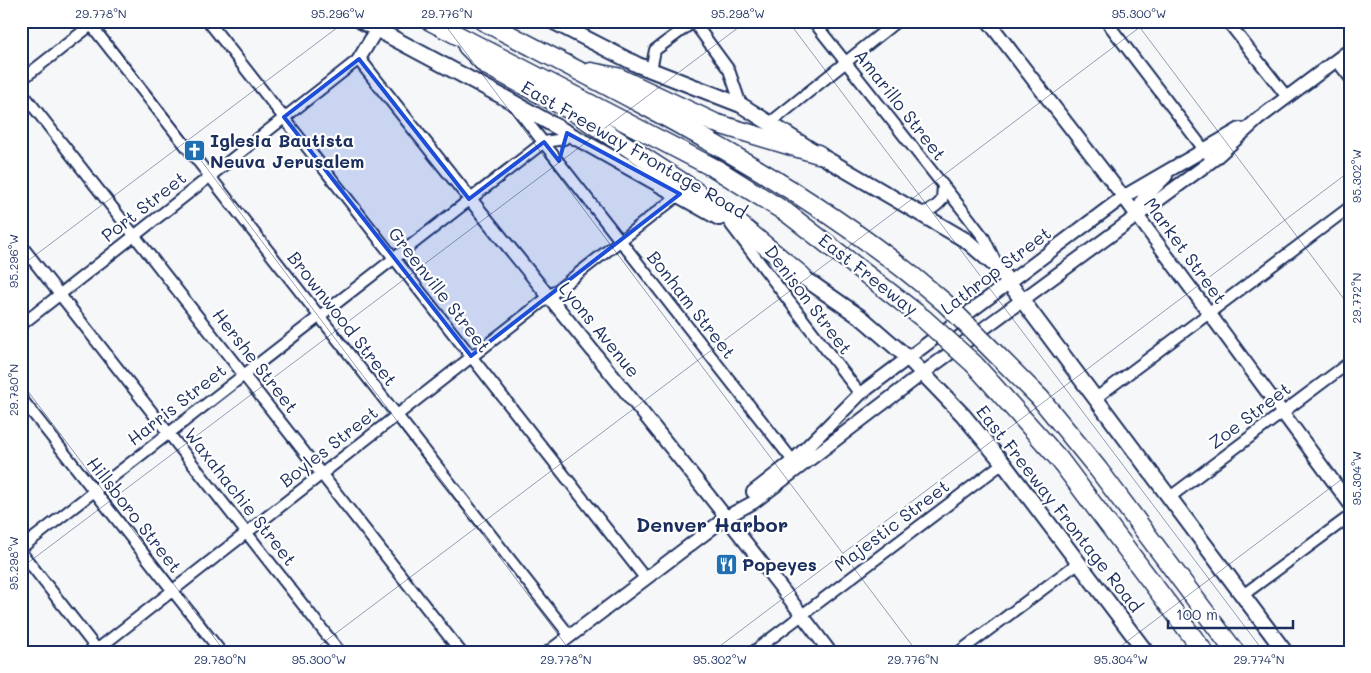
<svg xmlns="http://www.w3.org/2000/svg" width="1371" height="673" font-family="Mali,sans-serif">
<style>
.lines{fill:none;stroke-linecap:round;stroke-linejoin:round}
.minor-casing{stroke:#1b2f5e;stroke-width:14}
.tertiary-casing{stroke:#1b2f5e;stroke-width:16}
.secondary-casing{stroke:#1b2f5e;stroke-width:18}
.motorway-casing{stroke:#1b2f5e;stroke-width:21}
.minor{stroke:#fff;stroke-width:10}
.tertiary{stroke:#fff;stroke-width:12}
.secondary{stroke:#fff;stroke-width:14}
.motorway{stroke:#fff;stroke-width:18}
.motorway-bridge-casing{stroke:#1b2f5e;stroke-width:21;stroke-linecap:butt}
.motorway-bridge{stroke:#fff;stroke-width:18}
.marked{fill:#1d4ed8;fill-opacity:0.2;stroke:#1d4ed8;stroke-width:4;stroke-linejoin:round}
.ticks{fill:none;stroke:#1b2f5e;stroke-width:1;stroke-opacity:0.45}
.labels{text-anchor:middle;stroke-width:4.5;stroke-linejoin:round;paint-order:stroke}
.street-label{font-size:18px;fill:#1b2f5e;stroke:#fff}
.poi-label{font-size:18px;font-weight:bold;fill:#1b2f5e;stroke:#fff;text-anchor:start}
.quarter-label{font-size:20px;font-weight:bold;fill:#1b2f5e;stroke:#fff}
.neatline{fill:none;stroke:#1b2f5e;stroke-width:2}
.ticks-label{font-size:12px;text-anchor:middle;fill:#1b2f5e}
</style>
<rect width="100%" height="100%" fill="#f6f7f9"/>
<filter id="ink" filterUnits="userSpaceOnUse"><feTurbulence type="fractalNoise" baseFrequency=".02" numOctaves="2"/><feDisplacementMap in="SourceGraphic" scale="10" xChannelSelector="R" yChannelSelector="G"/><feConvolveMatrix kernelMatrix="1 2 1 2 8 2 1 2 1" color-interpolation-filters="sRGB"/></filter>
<g filter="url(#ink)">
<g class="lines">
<defs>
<path id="minor" d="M88,21l482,615
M208,21l437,557
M693,21l36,49 12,35
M813,21l152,192 19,25 12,25
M1106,21l103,135
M1227,21l60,76
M1349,21l1,1
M1336,60l14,18
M651,70l4,-20 38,-28
M21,80l74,-58
M21,91l440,561
M514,105l283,361
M770,123l127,-102
M917,212c11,1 18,-4 25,-12l1,-15
M731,225l129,169
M21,245l319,407
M21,325l338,-266
M21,398l200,254
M1096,398l254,-191
M1170,497l180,-135
M21,548l523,-406 20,-3
M21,552l78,100
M1243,595l107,-79
M94,652l586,-458
M753,652l250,-189
M959,652l119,-89"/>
<path id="tertiary" d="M988,21l131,170 231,313
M377,29l-18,30c155,199 319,391 471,593
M1136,215l7,-16 23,-23
M753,492l40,-31 67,-67 263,-197 117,-68
M549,652l179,-136 26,-14 169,-129 290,-213 45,-41 92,-69"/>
<path id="secondary" d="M361,21l148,79 210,118
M552,21l86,44 103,40 77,49 149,87 31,27 287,384
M794,271l69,48 45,39 55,57 40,48 143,189"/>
<path id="motorway" d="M430,21l288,149 69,43 137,106
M483,21c160,84 325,163 462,282
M467,46l19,19 88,47 114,74 50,37 64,53
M591,72l26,5 98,46 103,31
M994,352l46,46 58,71 137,183
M974,364l85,95 145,193"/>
</defs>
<!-- minor casing -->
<use href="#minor" class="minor-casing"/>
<!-- tertiary casing -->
<use href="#tertiary" class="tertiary-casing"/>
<!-- secondary casing -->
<use href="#secondary" class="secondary-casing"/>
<!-- motorway casing -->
<use href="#motorway" class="motorway-casing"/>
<!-- minor -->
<use href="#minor" class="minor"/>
<!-- tertiary -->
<use href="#tertiary" class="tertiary"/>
<!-- secondary -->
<use href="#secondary" class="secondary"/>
<!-- motorway -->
<use href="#motorway" class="motorway"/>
<defs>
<path id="motorway-bridge" d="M945,303l49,49
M924,319l50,45"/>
</defs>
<!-- motorway-bridge casing -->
<use href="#motorway-bridge" class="motorway-bridge-casing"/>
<!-- motorway-bridge -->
<use href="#motorway-bridge" class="motorway-bridge"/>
</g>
</g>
<!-- marked area -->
<path class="marked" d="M359,59l110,140 75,-57 15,19 8,-28 113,61 -209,162 -187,-239z"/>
<!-- ticks -->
<path class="ticks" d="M96,21l475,631M442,21l475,631M788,21l476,631M1135,21l215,286M21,266l325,-245M21,382l204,270M21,568l726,-547M311,652l837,-631M712,652l638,-481M1113,652l237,-179"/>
<!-- icons -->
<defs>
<symbol id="church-square" viewBox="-11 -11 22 22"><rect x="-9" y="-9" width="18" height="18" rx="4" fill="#1f6fb2" stroke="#fff"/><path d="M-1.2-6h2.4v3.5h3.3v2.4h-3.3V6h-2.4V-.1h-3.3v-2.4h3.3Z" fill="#fff"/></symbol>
<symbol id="restaurant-square" viewBox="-11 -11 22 22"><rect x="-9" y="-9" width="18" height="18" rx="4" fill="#1f6fb2" stroke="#fff"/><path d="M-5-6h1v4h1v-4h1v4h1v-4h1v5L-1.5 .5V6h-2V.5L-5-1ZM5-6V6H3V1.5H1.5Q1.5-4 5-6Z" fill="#fff"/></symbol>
</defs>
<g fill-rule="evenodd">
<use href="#church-square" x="182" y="138" width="25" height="25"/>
<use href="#restaurant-square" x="714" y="552" width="25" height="25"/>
</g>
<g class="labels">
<!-- street labels -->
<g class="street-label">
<text transform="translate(900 105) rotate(52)" y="6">Amarillo Street</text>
<text transform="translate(634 150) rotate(30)" y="6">East Freeway Frontage Road</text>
<text transform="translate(144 207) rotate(-38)" y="6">Port Street</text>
<text transform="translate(1185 251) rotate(54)" y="6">Market Street</text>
<text transform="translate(996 271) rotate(-37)" y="6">Lathrop Street</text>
<text transform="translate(868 275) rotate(38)" y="6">East Freeway</text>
<text transform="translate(439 290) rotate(52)" y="6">Greenville Street</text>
<text transform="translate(808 300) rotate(53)" y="6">Denison Street</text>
<text transform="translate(691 305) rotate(52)" y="6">Bonham Street</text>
<text transform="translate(342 319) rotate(52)" y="6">Brownwood Street</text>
<text transform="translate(599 330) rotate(51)" y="6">Lyons Avenue</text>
<text transform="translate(255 361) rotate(52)" y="6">Hershe Street</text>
<text transform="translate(177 405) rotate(-38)" y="6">Harris Street</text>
<text transform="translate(1250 416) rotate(-37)" y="6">Zoe Street</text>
<text transform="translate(329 447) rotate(-38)" y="6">Boyles Street</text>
<text transform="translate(240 497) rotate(52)" y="6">Waxahachie Street</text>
<text transform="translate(1059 509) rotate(52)" y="6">East Freeway Frontage Road</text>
<text transform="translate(134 515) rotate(52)" y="6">Hillsboro Street</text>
<text transform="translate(892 526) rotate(-37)" y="6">Majestic Street</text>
</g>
<!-- poi labels -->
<g class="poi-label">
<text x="210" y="147">Iglesia Bautista<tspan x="210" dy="21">Neuva Jerusalem</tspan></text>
<text x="742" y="571">Popeyes</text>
</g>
<!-- quarter labels -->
<g class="quarter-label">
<text x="712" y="532">Denver Harbor</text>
</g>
</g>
<!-- margin -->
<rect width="1371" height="673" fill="none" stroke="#fff" stroke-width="55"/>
<!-- scale -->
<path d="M1168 620v8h125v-8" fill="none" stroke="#1b2f5e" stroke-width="2.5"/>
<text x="1176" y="620" font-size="15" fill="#1b2f5e" stroke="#ffffff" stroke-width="4" paint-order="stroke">100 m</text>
<rect x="28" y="28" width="1316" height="618" class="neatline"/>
<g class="ticks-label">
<text x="101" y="18">29.778°N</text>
<text x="338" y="18">95.296°W</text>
<text x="447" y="18">29.776°N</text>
<text x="738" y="18">95.298°W</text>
<text x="1139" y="18">95.300°W</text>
<text transform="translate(1357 176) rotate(-90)" y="4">95.302°W</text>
<text transform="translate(14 261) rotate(-90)" y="4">95.296°W</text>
<text transform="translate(1357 298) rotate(-90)" y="4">29.772°N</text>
<text transform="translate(14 390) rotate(-90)" y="4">29.780°N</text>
<text transform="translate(1357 478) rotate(-90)" y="4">95.304°W</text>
<text transform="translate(14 563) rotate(-90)" y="4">95.298°W</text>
<text x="220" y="664">29.780°N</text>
<text x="319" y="664">95.300°W</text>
<text x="566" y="664">29.778°N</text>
<text x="720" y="664">95.302°W</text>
<text x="913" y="664">29.776°N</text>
<text x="1121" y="664">95.304°W</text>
<text x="1259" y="664">29.774°N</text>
</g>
</svg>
